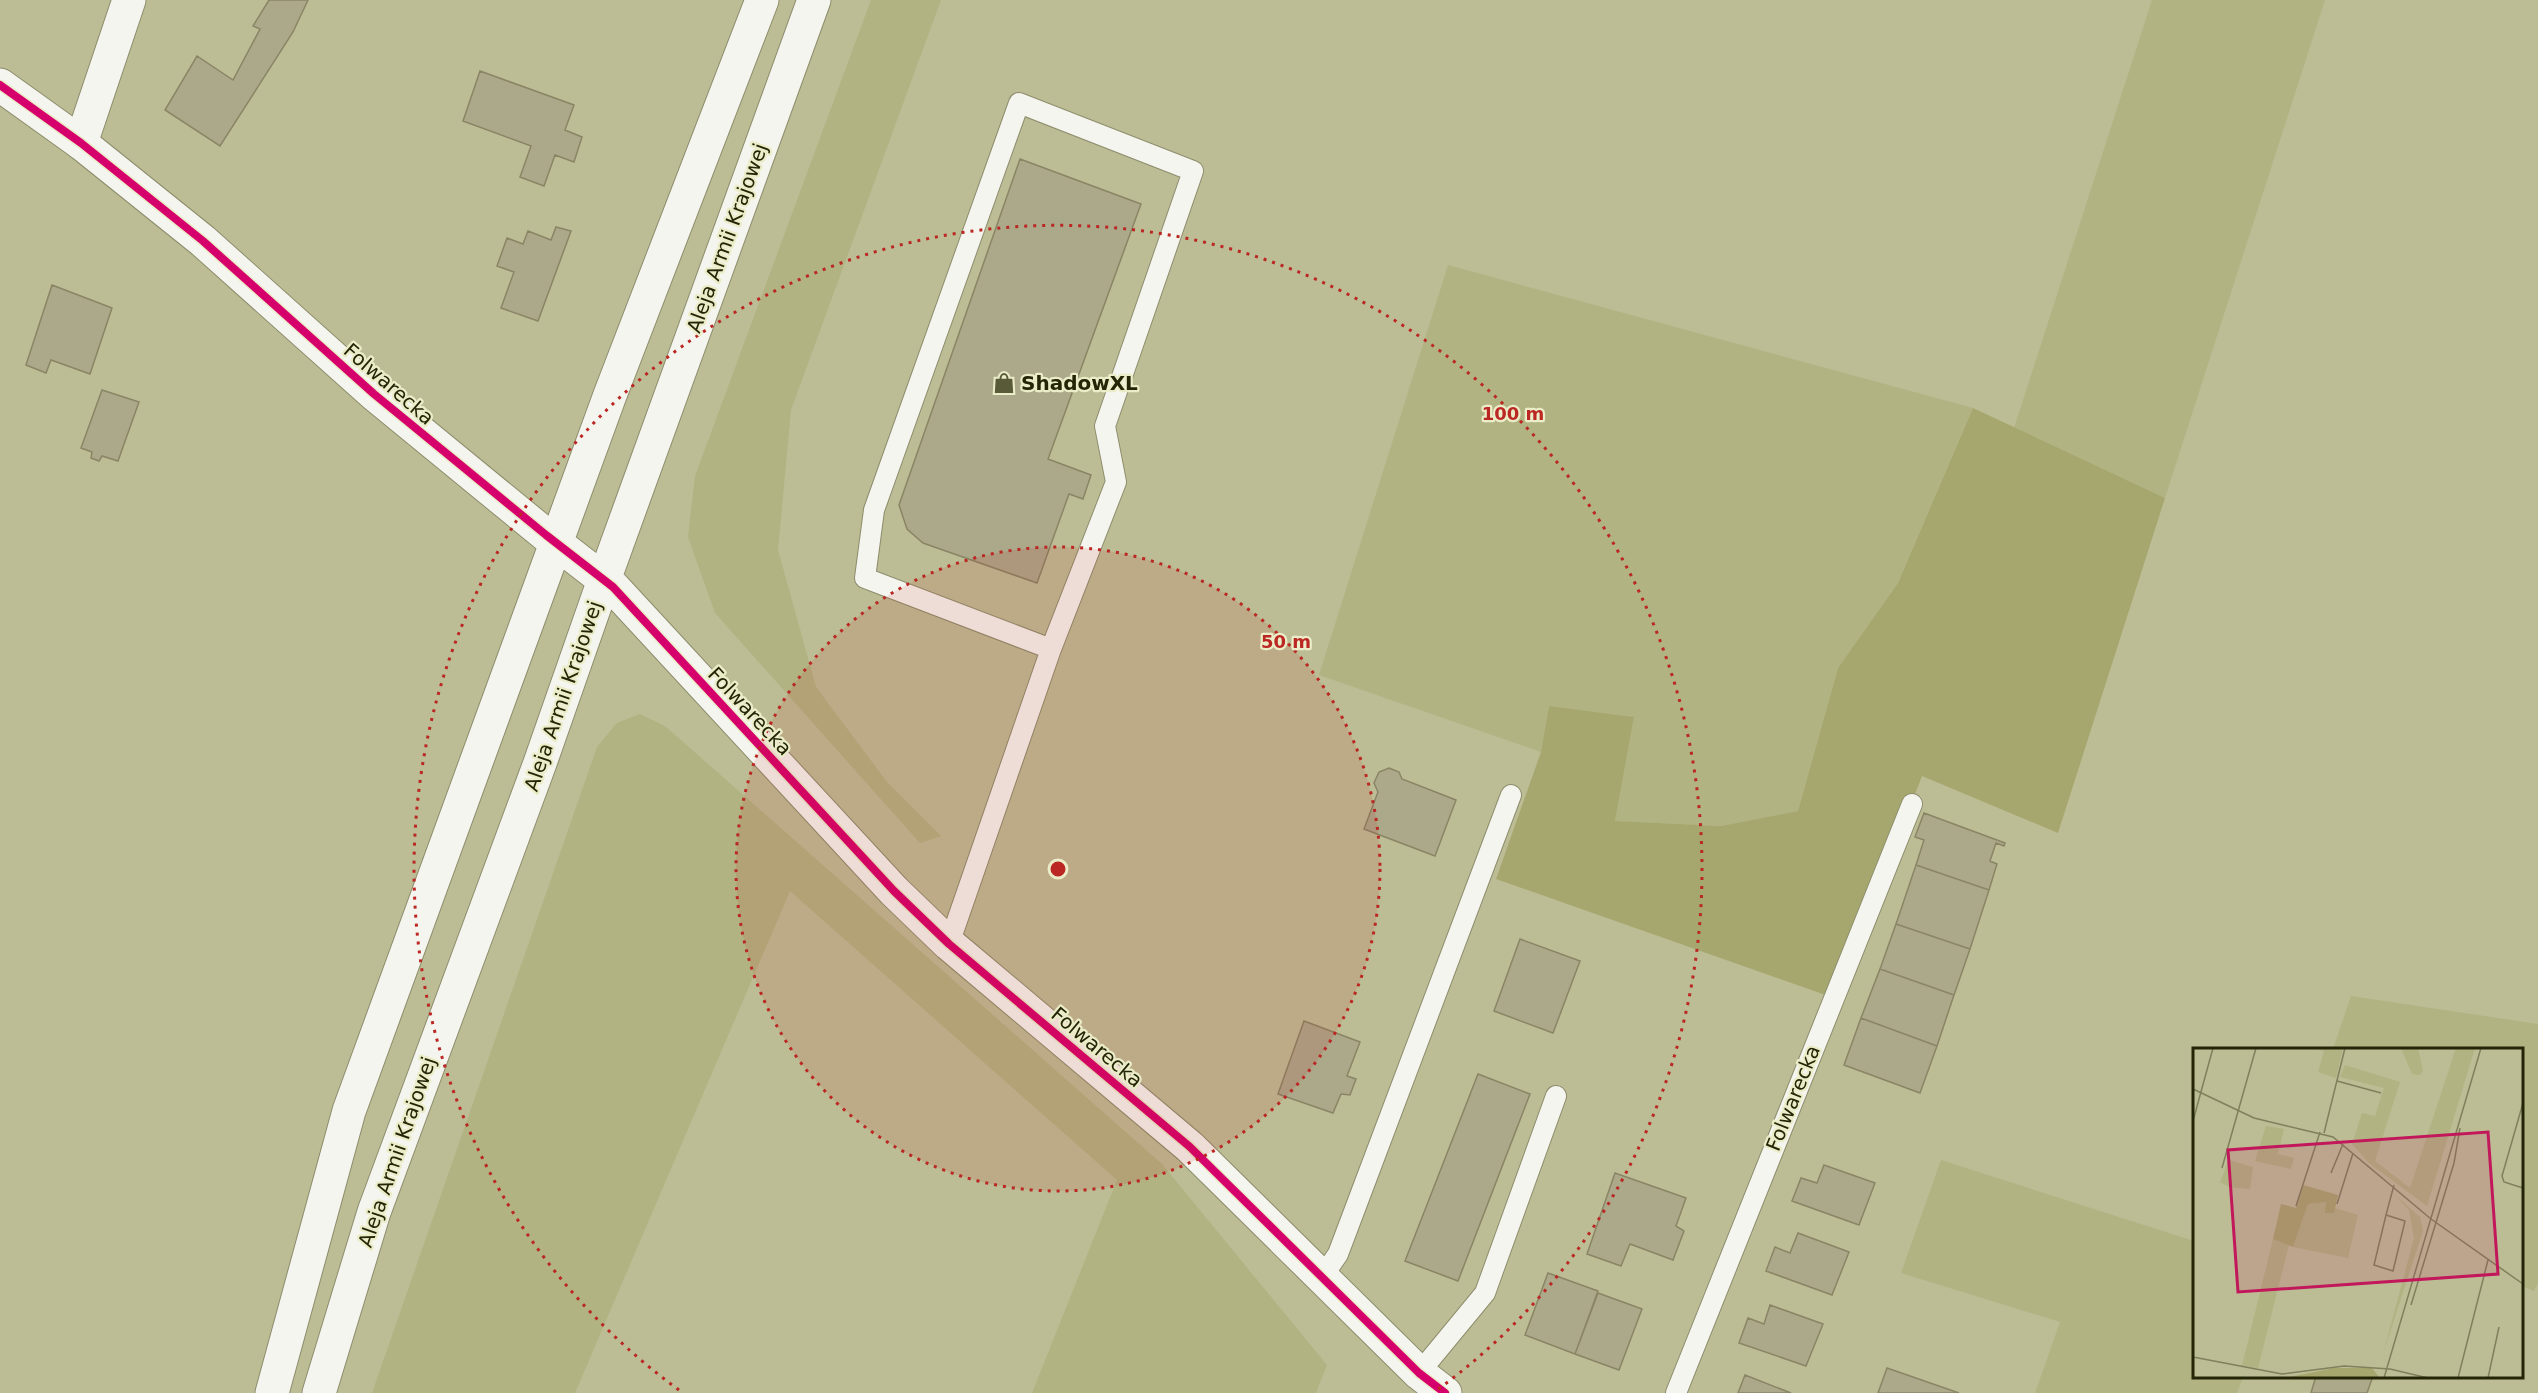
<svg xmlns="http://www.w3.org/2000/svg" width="2538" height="1393" font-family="'DejaVu Sans',sans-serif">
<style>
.green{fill:#b1b382}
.forest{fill:#a6a76e}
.building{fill:#aca88a;stroke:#898565;stroke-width:1.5}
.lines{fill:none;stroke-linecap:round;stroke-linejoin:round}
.lane-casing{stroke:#8d8d6d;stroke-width:22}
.street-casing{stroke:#8d8d6d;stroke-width:35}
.secondary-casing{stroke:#8d8d6d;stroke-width:35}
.lane{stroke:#f5f5ef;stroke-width:20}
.street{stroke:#f5f5ef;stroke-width:33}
.secondary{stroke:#f5f5ef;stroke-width:33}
.cycleway-casing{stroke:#ebecc8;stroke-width:11}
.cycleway{stroke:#d6006c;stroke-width:8}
.ring{fill:none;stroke:#bb2723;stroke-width:3;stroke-dasharray:3 6}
.labels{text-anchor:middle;stroke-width:4.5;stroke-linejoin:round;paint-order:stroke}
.street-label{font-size:20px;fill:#242406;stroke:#ebecc8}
.poi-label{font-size:20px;font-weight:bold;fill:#242406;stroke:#ebecc8;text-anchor:start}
.inset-road{fill:none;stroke:#7f805c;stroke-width:1.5}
.view{fill:#c2185b;fill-opacity:0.15;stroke:#c2185b;stroke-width:3}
.inset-edge{fill:none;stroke:#242406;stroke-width:3}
.centre{fill:#bb2723;stroke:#ebecc8;stroke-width:3}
.ring-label{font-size:18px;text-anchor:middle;font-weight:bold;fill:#bb2723;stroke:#ebecc8;stroke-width:4.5;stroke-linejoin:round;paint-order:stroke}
</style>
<rect width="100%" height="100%" fill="#bcbd95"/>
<!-- green -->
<path class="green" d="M871,0h70l-150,410 -13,140 38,137 71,95 54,54 -21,7 -205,-230 -27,-76 7,-61z
M2152,0h173l-160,498 -151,-70z
M1448,265l525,143 -75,175 -60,85 -40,143 -77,15 -106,-5 19,-104 -85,-11 -8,46 -222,-77z
M640,714l25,12 497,438 165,201 -11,28h-284l85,-213 -327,-289 -215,502h-203l225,-646 20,-24z
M2351,996l187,28v259l-4,8 -12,-5v-236l-189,-1z
M1941,1160l253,81v135l49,1 -6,16h-202l25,-71 -159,-49z"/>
<!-- forest -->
<path class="forest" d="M1973,408l192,90 -107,335 -136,-57 -85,223 -341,-120 45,-127 8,-46 85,11 -19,104 106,5 77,-15 40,-143 60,-85z"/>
<!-- building -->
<path class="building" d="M269,0h39l-15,32 -73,114 -55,-36 32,-54 36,24 27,-51 -7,-3z
M480,71l94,34 -9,25 17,7 -8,25 -19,-7 -11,31 -24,-9 11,-31 -68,-25z
M1020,159l121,45 -93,255 43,16 -8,24 -14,-5 -32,89 -114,-40 -16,-14 -8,-24z
M556,227l15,4 -33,90 -37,-13 13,-36 -17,-6 10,-28 16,6 5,-13 23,9z
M52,285l60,23 -22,66 -39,-14 -5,13 -20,-8z
M102,390l37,12 -21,59 -16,-5 -3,5 -8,-3 1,-6 -11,-4z
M1389,768l10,4 3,7 54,21 -21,56 -71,-27 14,-37 -4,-9 5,-11z
M1924,813l81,30 -1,3 -8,-3 -6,18 7,3 -8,26 -73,-25 8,-25 -9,-3z
M1916,865l73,25 -19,59 -74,-25z
M1896,924l74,25 -16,46 -74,-26z
M1520,939l60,22 -27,72 -59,-22z
M1880,969l74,26 -17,51 -76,-28z
M1861,1018l76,28 -17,47 -76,-28z
M1304,1021l56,21 -13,34 9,3 -6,16 -9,-1 -8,19 -55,-19z
M1478,1074l52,20 -72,187 -53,-20z
M1824,1165l51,18 -16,42 -67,-24 9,-23 16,5z
M1615,1173l71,25 -10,28 8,5 -11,29 -43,-16 -9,22 -34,-12z
M1798,1233l51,19 -17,43 -66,-24 9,-24 15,6z
M1548,1273l50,18 -23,63 -50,-19z
M1598,1293l44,16 -23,61 -44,-16z
M1770,1305l53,19 -17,42 -67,-23 9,-25 16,6z
M1887,1368l72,25h-81z
M1745,1375l46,18h-53z
M2316,1376h57l-6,17h-56z"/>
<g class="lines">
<defs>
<path id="lane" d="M949,944l102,-295 -186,-71 9,-68 145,-407 174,68 -88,255 11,56 -65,167
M1323,1276l15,-22 173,-459
M1419,1373l66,-80 71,-197
M1676,1393l236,-589"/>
<path id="street" d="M81,143l48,-143"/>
<path id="secondary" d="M0,85l81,58 122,98 171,153 172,141 67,52 281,304 55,53 241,203 229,226 26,20
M272,1393l77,-282 261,-716 152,-395
M319,1393l55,-181 166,-449 64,-183 210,-580"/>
</defs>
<!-- lane casing -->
<use href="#lane" class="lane-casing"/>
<!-- street casing -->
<use href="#street" class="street-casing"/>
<!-- secondary casing -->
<use href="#secondary" class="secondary-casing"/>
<!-- lane -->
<use href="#lane" class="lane"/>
<!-- street -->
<use href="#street" class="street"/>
<!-- secondary -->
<use href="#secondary" class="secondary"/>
<defs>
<path id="cycleway" d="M0,85l81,58 122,98 171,153 172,141 67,52 281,304 55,53 241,203 229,226 26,20"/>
</defs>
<!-- cycleway casing -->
<use href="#cycleway" class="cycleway-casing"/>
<!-- cycleway -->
<use href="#cycleway" class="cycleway"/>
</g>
<!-- distance rings -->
<circle cx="1058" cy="869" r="322" fill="#bb2723" fill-opacity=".12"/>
<g class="ring">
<circle cx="1058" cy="869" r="322"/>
<path d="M679 1390A644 644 0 1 1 1437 1390"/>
</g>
<!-- icons -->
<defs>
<symbol id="shop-bare" viewBox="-9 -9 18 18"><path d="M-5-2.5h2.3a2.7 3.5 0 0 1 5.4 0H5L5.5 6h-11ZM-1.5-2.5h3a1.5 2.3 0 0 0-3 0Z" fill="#595a38" stroke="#ebecc8" stroke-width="2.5" paint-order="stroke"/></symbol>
</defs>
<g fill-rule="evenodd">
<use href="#shop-bare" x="989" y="368" width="30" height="30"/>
</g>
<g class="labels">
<!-- street labels -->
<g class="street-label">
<text transform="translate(727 238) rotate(-70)" y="7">Aleja Armii Krajowej</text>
<text transform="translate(389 384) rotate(41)" y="7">Folwarecka</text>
<text transform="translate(563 696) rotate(-71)" y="7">Aleja Armii Krajowej</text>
<text transform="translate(750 711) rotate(47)" y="7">Folwarecka</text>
<text transform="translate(1097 1047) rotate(40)" y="7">Folwarecka</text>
<text transform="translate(1793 1098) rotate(-68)" y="7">Folwarecka</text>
<text transform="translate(397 1152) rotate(-71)" y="7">Aleja Armii Krajowej</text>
</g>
<!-- poi labels -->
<g class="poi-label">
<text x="1021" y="390">ShadowXL</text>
</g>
</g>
<!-- overview -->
<g transform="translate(2193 1048)">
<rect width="330" height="330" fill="#bcbd95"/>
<path d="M121,0h29l-7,30 -18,-6 6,-21zM208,0h17l5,23 -3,4 -8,-1zM263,0h19l-48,158 -57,-42 -18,-20 10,-31 13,3 9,-28 -44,-11 5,-12 55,17 -25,79 35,27zM73,78l18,3 -6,25 16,4 -3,11 -36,-8zM36,112l24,7 -3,22 -21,-2 -9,-5zM202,147l25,22 3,14 -40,123 31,-116 -5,-28zM134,154l-1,11 9,-5 23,7 -10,43 -55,-11 15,-43zM80,191l16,6 -31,123 -16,-2z" fill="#b1b382"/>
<path d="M110,137l35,10 -4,18h-9l1,-11 -18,2 -15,43 -20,-8 8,-35 15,4zM141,320h38l7,9 -94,1z" fill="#a6a76e"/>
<path class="inset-road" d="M144,33l44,12M0,41l61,29 79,19 98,82 92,65M330,55l-21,73 2,6 19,6M0,73l20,-73M131,85l21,-85M29,120l34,-120M138,125l12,-29M144,156l16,-51M103,158l24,-74M193,167l-12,50 19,6 12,-50 -19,-6 8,-30M218,257l43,-142 6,-35M0,309l89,17 62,-8 46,3 38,9M191,330l97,-330M265,330l30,-118M295,330l11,-51"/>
<path class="view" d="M295,84l10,142 -260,18 -10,-142z"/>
<rect width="330" height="330" class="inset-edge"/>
</g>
<circle cx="1058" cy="869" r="9" class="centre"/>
<g class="ring-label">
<text x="1513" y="420">100 m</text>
<text x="1286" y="648">50 m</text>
</g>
</svg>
